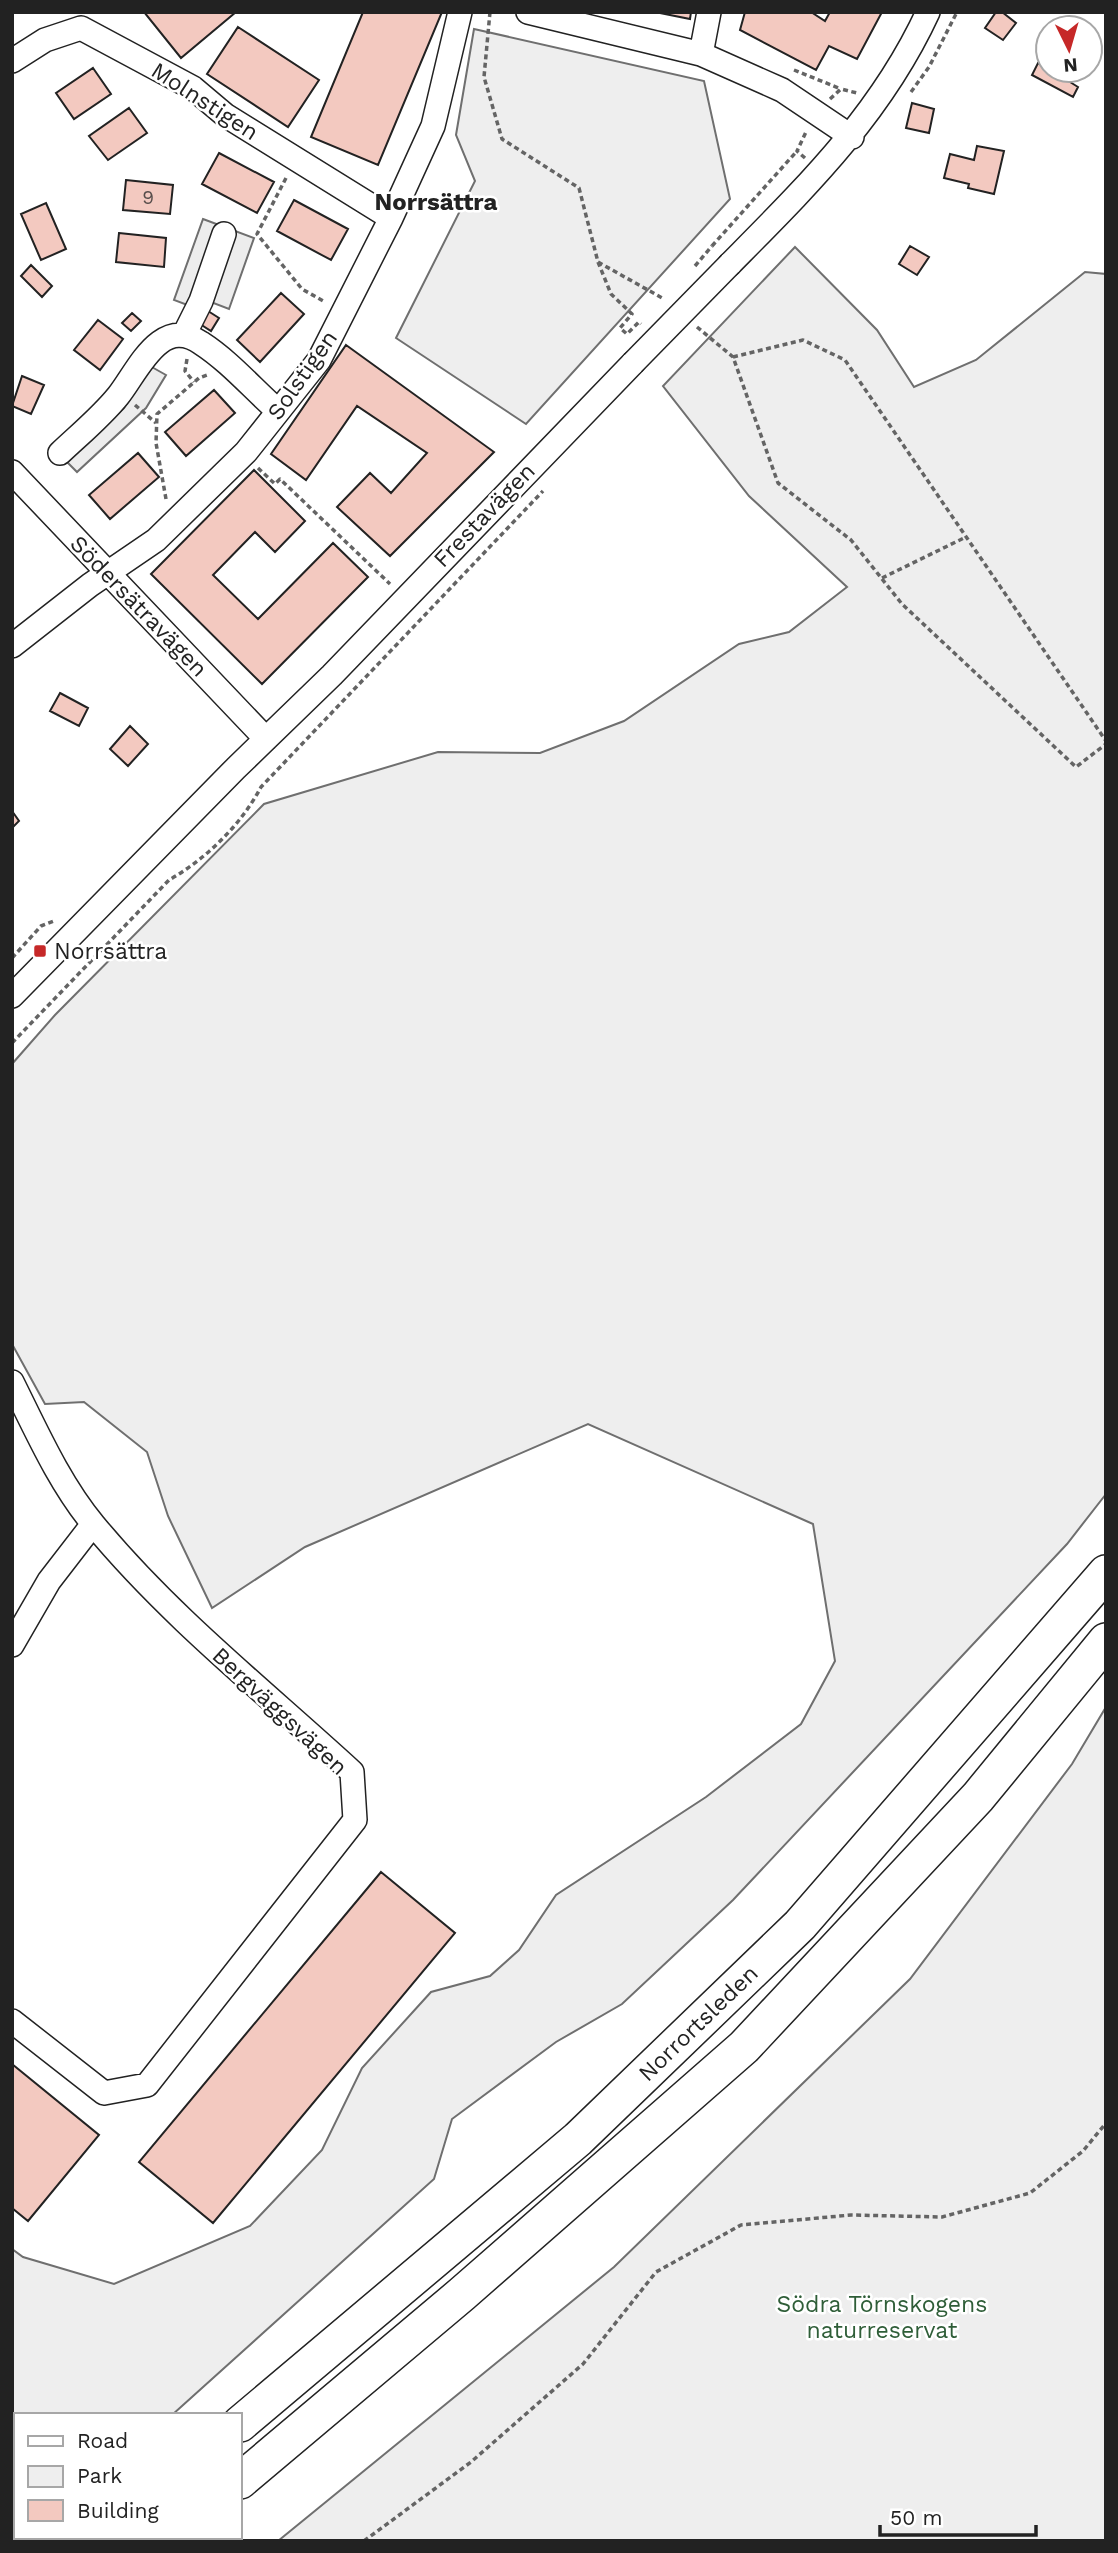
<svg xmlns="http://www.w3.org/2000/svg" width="1118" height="2553" font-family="'Work Sans',sans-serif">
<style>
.green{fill:#eee;stroke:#6f6f6f;stroke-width:2}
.parking{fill:#ededed;stroke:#6f6f6f;stroke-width:2}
.building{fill:#f3c9c0;stroke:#222;stroke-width:2}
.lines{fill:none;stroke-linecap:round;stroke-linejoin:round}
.minor-casing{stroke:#222;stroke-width:26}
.highway-casing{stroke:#222;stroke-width:38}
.path{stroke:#646464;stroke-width:3.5;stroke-dasharray:5 3.5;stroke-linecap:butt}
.minor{stroke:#fff;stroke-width:23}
.highway{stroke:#fff;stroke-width:35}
.minor-bridge-casing{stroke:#222;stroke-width:26;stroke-linecap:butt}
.path-bridge{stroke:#646464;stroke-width:3.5;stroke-dasharray:5 3.5;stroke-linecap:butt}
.minor-bridge{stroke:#fff;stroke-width:23}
.poi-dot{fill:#c62828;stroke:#fff;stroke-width:2.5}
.labels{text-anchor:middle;stroke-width:5;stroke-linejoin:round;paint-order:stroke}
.number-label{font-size:19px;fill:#564c4a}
.street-label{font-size:23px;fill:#222;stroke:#fff}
.poi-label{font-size:23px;fill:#222;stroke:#fff;text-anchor:start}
.park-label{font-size:23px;fill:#2f5e38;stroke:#fff}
.neighbourhood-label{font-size:24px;font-weight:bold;fill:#222;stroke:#fff}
</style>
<rect width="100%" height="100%" fill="#fff"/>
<!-- green -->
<path class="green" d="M474,29l230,52 26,118 -204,225 -130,-86 79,-157 -19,-46z
M795,247l82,83 37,57 62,-27 109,-88 21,2v1220l-39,50 -334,356 -111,104 -66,38 -104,77 -18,60 -262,236h-156v122h20l-4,4h-20v-292l11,8 91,27 136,-58 72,-76 40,-82 69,-76 59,-16 29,-26 37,-55 150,-98 95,-73 34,-63 -22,-137 -225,-100 -283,123 -93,61 -44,-92 -21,-64 -63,-50 -39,2 -33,-60v-280l43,-49 209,-211 174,-52 102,1 84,-32 115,-77 50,-12 58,-45 -98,-91 -86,-110z
M1106,1707v834h-828l336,-274 296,-288 162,-215z"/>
<!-- parking -->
<path class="parking" d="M203,219l51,19 -25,71 -18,-7 -21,4 -16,-6z
M150,366l16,9 -20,33 -69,64 -10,-10 57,-54z"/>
<!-- building -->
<path class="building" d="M144,12h92l-55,46z
M363,12h79l-64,153 -67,-28z
M655,12h36l-1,7z
M745,12h66l14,9 5,-9h52l-25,47 -28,-13 -13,24 -76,-40z
M996,12h6l14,11 -13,17 -18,-12z
M238,27l81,53 -31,47 -81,-53z
M1038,63l8,4 2,-3v6h28l-6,12 8,5 -5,10 -41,-22z
M93,68l18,26 -37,25 -18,-26z
M912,103l22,6 -5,24 -23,-5z
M129,108l18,25 -39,27 -19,-24z
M977,146l27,5 -10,43 -26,-6 1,-4 -25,-6 6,-24 24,6z
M219,153l55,29 -17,31 -55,-29z
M126,180l47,5 -3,29 -47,-4z
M294,200l54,29 -17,31 -54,-29z
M46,203l20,46 -25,11 -20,-46z
M119,233l47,5 -2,29 -48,-5z
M910,246l19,11 -12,18 -18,-11z
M31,265l21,21 -10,11 -21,-21z
M281,293l23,21 -44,48 -23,-22z
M208,311l11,7 -8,13 -11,-7z
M132,313l9,8 -10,10 -9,-8z
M98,320l25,19 -23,31 -26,-20z
M346,345l148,107 -104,104 -53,-49 33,-34 21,20 36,-40 -70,-47 -51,74 -35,-26z
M22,376l22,9 -13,29 -19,-8z
M214,390l21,23 -49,43 -21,-24z
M138,453l21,24 -49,42 -21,-24z
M254,470l51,51 -30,31 -20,-20 -42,43 45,44 75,-76 35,34 -106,107 -111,-110z
M60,693l28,15 -9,18 -29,-15z
M130,726l18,18 -20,22 -18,-17z
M12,811l7,10 -7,7z
M381,1872l74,61 -242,290 -74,-61z
M12,2064l87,71 -71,86 -16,-13z"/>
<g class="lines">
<defs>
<path id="minor" d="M528,12l173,42 81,36 70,47
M701,54l8,-42
M12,61l33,-21 36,-12 112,60 32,27 166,103
M730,264c77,-78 151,-150 198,-252
M184,335l17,-34 23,-67
M60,453c19,-18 41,-36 58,-57 20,-25 42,-81 83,-53 28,18 52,46 77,68
M12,472l254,267
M12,646l78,-61 66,-45 90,-88 73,-92 72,-142 42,-92 27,-114
M12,996l224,-228 96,-93 301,-312
M12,1382c24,48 47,101 82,143 76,92 171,167 258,247l3,48 -208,265 -43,8 -92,-72
M12,1645l37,-64 44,-57"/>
<path id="highway" d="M240,2424l338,-285 222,-214 306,-352
M240,2481l222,-187 282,-247 234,-250 128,-156
M101,2541l4,-4
M169,2541l4,-4"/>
</defs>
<!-- minor casing -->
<use href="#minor" class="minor-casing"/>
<!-- highway casing -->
<use href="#highway" class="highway-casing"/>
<!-- path -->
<path class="path" d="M490,12l-6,65 18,62 77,49 19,74 66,37
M794,70l47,19
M911,92l18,-25 28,-55
M830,99l11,-10 16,4
M805,158l-8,-7 9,-19
M286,178l-29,56 45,55 23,13
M712,246l85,-95
M598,262l13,32 21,20 -12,14 7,6 12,-12 2,2
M697,327l36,30 45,126 73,57 51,64 174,163 30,-23
M733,357l70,-17 42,20 261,381
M187,359l-2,12 9,11
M135,405l21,18
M258,468l17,16 5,-5 110,105
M166,499l-10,-56 1,-29 42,-36 11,-4
M882,578l84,-41
M12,958l29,-32 13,-5
M12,1043l157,-163c37,-21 72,-55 92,-93l282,-296
M364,2541l107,-79 112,-98 73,-92 85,-47 110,-10 91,2 88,-24 53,-42 23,-28"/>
<!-- minor -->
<use href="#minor" class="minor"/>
<!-- highway -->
<use href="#highway" class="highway"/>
<defs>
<path id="minor-bridge" d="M633,363l97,-99"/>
</defs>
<!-- minor-bridge casing -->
<use href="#minor-bridge" class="minor-bridge-casing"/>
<!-- path-bridge -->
<path class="path-bridge" d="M695,266l17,-20"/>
<!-- minor-bridge -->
<use href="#minor-bridge" class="minor-bridge"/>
</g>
<!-- markers -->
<rect class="poi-dot" x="33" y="944" width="14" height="14" rx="3.5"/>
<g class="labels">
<!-- number labels -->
<g class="number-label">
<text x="148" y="204">9</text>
</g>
<!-- street labels -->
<g class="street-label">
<text transform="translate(205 101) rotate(33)" y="8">Molnstigen</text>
<text transform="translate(302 375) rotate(-55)" y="8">Solstigen</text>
<text transform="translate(484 515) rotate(-46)" y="8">Frestavägen</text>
<text transform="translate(139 606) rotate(46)" y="8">Södersätravägen</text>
<text transform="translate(280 1711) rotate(43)" y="8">Bergväggsvägen</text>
<text transform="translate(698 2023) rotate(-44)" y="8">Norrortsleden</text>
</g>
<!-- poi labels -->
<g class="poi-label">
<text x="54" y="959">Norrsättra</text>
</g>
<!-- park labels -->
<g class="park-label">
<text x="882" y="2312">Södra Törnskogens<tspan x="882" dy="26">naturreservat</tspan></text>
</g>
<!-- neighbourhood labels -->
<g class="neighbourhood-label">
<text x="436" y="210">Norrsättra</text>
</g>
</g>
<!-- border -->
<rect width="1118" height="2553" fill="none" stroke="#222222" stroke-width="28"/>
<!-- legend -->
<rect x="14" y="2413" width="228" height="126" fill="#ffffff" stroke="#a7a7a7" stroke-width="2"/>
<rect x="28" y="2436" width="35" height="10" fill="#ffffff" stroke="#a7a7a7" stroke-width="2"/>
<text x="77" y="2448" font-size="21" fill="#222222">Road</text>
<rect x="28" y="2466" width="35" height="21" fill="#eeeeee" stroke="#a7a7a7" stroke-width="2"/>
<text x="77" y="2483" font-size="21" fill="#222222">Park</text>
<rect x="28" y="2500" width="35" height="21" fill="#f3c9c0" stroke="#a7a7a7" stroke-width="2"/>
<text x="77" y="2518" font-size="21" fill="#222222">Building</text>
<!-- north arrow -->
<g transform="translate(1069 49) rotate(175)"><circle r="33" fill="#ffffff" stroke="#a7a7a7" stroke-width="2"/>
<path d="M0-5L12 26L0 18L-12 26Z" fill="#c62828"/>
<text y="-10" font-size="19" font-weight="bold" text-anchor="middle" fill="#222222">N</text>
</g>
<!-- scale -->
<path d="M880 2525v10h156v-10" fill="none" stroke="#222222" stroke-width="3.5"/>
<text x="890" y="2525" font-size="21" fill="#222222" stroke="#ffffff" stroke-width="5" paint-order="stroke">50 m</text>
</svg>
